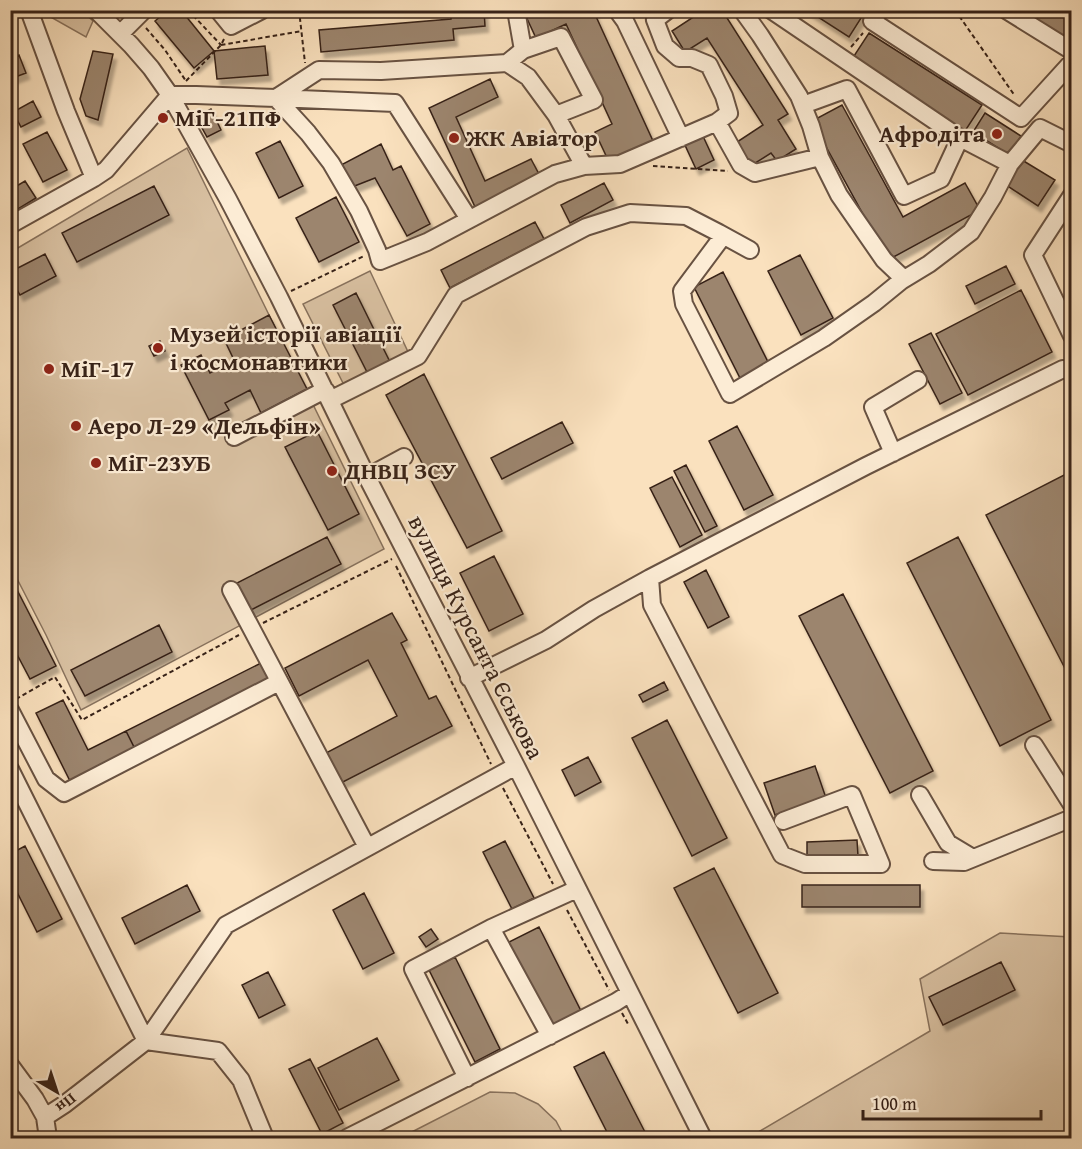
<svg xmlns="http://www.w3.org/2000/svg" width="1082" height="1149" font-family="'Gentium Book Plus',serif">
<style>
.green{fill:#d9c1a2;stroke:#88725d;stroke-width:1.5}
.building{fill:#9c856e;stroke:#372218;stroke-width:1.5;filter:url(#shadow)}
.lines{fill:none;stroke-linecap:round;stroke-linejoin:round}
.minor-casing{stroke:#685242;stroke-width:20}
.path{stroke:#372218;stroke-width:2;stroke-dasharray:4.5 3;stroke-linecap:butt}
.minor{stroke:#fcecd5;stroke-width:16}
.poi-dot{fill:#8f2418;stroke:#fcecd5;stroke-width:2}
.labels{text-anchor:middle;stroke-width:4.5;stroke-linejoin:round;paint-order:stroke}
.poi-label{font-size:24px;font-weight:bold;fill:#372218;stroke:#fcecd5;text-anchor:start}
.street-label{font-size:24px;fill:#372218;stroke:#fcecd5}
</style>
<defs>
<filter id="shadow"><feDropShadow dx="3.5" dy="6" stdDeviation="1.5" flood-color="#0004"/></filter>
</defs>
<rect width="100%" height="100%" fill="#fae1be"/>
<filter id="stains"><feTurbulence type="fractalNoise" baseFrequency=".00333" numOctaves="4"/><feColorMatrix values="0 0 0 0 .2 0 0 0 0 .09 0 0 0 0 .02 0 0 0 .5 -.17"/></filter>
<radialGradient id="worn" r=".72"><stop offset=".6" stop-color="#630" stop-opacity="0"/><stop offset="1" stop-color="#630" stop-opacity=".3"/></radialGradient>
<!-- green -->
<path class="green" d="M40,11h42l11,10 -7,16z
M187,148l197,401 -303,161 -35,-75 -35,-68v-315z
M370,271l39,83 -64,33 -42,-83z
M1000,933l71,4v201h-323l182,-107 -10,-52z
M490,1092l25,1 23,11 18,17 9,17h-165z"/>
<!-- building -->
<path class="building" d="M168,10h13l33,41 -20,17 -39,-47z
M484,10l1,16 -32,3 1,11 -133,12 -2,-22 132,-11v-7z
M523,10h70l60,131 -44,21 -14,-30 17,-8 -46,-100 -30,14z
M704,10h18l66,104 -10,6 18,29 -19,12 -6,-8 -22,14 -15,-23 29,-19 -56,-87 -22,14 -13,-21z
M807,10h50l6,5 -14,22z
M1017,10h49l6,4v31z
M869,33l113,72 -17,26 -113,-72z
M265,46l3,29 -51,4 -3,-28z
M93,51l20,3 -15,66 -12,-4 -6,-17z
M19,55l7,18 -16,6v-20z
M490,79l8,18 -42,20 29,64 46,-22 10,19 -65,31 -47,-101z
M33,101l8,16 -20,10 -8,-15z
M842,105l61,112 62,-34 15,27 -92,50 -76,-139z
M211,109l10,21 -14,7 -11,-20z
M985,113l36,23 -12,19 -36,-23z
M47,132l20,38 -24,12 -20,-38z
M702,134l12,26 -18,9 -12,-26z
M280,141l23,45 -24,12 -23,-45z
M381,144l12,26 8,-4 29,58 -23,12 -32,-58 -23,9 -11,-22z
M1022,160l33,20 -17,26 -32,-21z
M25,181l11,17 -18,11 -8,-12v-7z
M604,183l9,17 -43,23 -9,-18z
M154,186l15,29 -92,47 -15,-29z
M336,197l23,45 -40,20 -23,-44z
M535,222l9,17 -94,49 -9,-18z
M45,254l11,22 -36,19 -10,-18v-5z
M800,255l33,63 -32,17 -33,-64z
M1006,266l9,18 -40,20 -9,-18z
M723,272l48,96 -29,14 -48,-95z
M1021,290l31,62 -84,43 -32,-61z
M356,293l34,69 -22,12 -35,-69z
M269,315l38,74 -46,24 -11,-23 -25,13 4,7 -20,10 -28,-55 20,-10 9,18 24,-13 -10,-21z
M931,333l31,60 -22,11 -31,-60z
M160,341l5,10 -11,5 -5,-10z
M424,374l78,157 -35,17 -81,-153z
M562,422l11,21 -71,36 -11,-21z
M737,426l36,69 -29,15 -35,-69z
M317,431l42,83 -31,16 -43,-83z
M686,465l31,61 -12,6 -31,-61z
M1072,471v211l-86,-167z
M672,477l30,58 -22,12 -30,-59z
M327,537l14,27 -92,47 -14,-27z
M958,537l93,183 -51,26 -93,-183z
M494,556l29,58 -34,17 -29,-58z
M706,570l23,47 -21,11 -24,-46z
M12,580l44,86 -26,13 -20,-38v-60z
M843,594l90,177 -43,22 -91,-177z
M392,613l15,27 -6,3 28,56 7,-3 16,30 -113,58 -15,-30 73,-38 -29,-56 -69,36 -14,-28z
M159,625l13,27 -87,44 -14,-26z
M263,662l10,20 -137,69 -10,-20z
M664,682l4,8 -25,12 -4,-7z
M63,700l25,50 38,-19 10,20 -65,32 -35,-70z
M667,720l60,118 -35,18 -60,-118z
M588,757l13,25 -26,14 -13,-26z
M815,766l11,32 -51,17 -11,-32z
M857,840l1,16 -51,2v-16z
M505,841l29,57 -22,11 -29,-57z
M25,846l37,73 -25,13 -27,-54v-24z
M714,868l64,125 -40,20 -64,-125z
M187,885l13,26 -65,33 -13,-26z
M802,885h118v22h-118z
M364,893l30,60 -31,16 -30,-59z
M539,927l42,84 -31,15 -43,-83z
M431,929l7,10 -12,8 -7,-10z
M455,957l45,92 -25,13 -46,-92z
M1001,962l14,28 -72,35 -14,-28z
M268,972l17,33 -26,13 -17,-33z
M377,1038l22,42 -60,30 -21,-42z
M604,1052l44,86h-38l-36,-71z
M310,1059l33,64 -21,11 -33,-65z"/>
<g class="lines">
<defs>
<path id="minor" d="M29,10l37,101 28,67
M96,10l35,35 20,23 19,27 58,104 51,98 88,180 149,289 187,372
M218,10l13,16 31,-16
M617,10l8,11 56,117
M668,10l-13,10 10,26 14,12h13l17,7 15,31 5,17 -12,9 24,43 14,8 65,-16
M742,10l18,25 39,61 12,30 9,31 19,38 45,65 20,19
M771,10l189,128 50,26 30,-36 32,16
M880,10l-8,11 149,97 51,-56
M1006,10l66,41
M120,34l24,-24
M523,50l38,-13 33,63 -38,15
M507,63l21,14 28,38 28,51 36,-2 97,-42
M170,95h26l80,3 32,35 23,30 28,48 18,39 3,11 47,-19 128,-68 29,-8
M276,98l43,-28 62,1 126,-8 16,-13 -7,-40
M276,98l119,5 74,116
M803,105l44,-16 57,107 37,-17 19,-41
M1072,195l-39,60 39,81
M10,225l84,-47 12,-8 64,-75
M723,236l-41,55 2,13 46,90 94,-56 50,-35 27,-22 28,-17 42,-32 22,-35 17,-33
M330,400l88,-44 38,-61 130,-68 44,-14 56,3 33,17 31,17
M234,437l83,-43 9,-3
M893,453l-20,-46 45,-27
M367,477l37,-20
M231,590l136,257
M469,678l77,-38 48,-31 56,-31
M10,710l36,69 18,14 215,-111
M1034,745l38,60
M10,769l136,272 -81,63 -20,13
M920,795l28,48 25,15
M783,821l69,-26 29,69h-76l-23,-9 -130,-250 -2,-27 216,-112 197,-97 9,2
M933,861l31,1 108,-44
M491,928l59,108
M10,1065l25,34 10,18 3,21
M467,1078l-54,-109 78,-41 86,-39
M265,1138l-24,-58 -23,-29 -72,-10 80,-116 290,-159
M347,1138l269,-136 14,-9"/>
</defs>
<!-- minor casing -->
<use href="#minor" class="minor-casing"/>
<!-- path -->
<path class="path" d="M188,10l33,35
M299,10l6,53
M955,10l60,86
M299,11l11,-1
M146,28l19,22 21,31
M221,45l81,-14
M851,47l12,-14
M186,81l35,-36 3,-6
M653,166l75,5
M291,291l73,-35
M396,566l95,198
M263,623l129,-64
M16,699l39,-22 27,43 157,-85
M503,788l50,96
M567,910l42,80
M622,1013l6,11"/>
<!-- minor -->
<use href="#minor" class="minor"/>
</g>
<!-- markers -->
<g class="poi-dot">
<circle cx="163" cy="118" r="6"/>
<circle cx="997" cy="134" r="6"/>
<circle cx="454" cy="138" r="6"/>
<circle cx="158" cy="348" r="6"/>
<circle cx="49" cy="369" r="6"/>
<circle cx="76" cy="426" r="6"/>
<circle cx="96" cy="463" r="6"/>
<circle cx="332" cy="471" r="6"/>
</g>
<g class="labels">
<!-- poi labels -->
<g class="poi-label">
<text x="175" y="126">МіГ-21ПФ</text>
<text x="985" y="142" text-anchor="end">Афродіта</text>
<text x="466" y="146">ЖК Авіатор</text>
<text x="170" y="342">Музей історії авіації<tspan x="170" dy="28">і космонавтики</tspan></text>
<text x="61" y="377">МіГ-17</text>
<text x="88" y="434">Аеро Л-29 «Дельфін»</text>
<text x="108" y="471">МіГ-23УБ</text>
<text x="344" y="479">ДНВЦ ЗСУ</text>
</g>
<!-- street labels -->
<g class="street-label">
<text transform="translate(476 637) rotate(63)" y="8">вулиця Курсанта Єськова</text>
</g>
</g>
<!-- margin -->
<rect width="1082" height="1149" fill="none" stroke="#fae1be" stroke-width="36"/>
<rect x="12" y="12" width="1058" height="1125" fill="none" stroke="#372218" stroke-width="3"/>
<rect x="18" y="18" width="1046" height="1113" fill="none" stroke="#372218" stroke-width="1.5"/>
<!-- north arrow -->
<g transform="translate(57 1092) rotate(141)" stroke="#fcecd5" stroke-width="4.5" paint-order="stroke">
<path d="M0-4.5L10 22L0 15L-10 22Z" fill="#372218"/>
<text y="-9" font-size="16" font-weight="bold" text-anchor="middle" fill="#372218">Пн</text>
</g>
<!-- scale -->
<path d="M863 1110v9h178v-9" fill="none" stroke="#372218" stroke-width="3"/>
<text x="872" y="1110" font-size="18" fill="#372218" stroke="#fcecd5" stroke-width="4.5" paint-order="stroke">100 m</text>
<rect width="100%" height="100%" filter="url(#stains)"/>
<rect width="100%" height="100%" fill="url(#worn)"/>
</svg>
